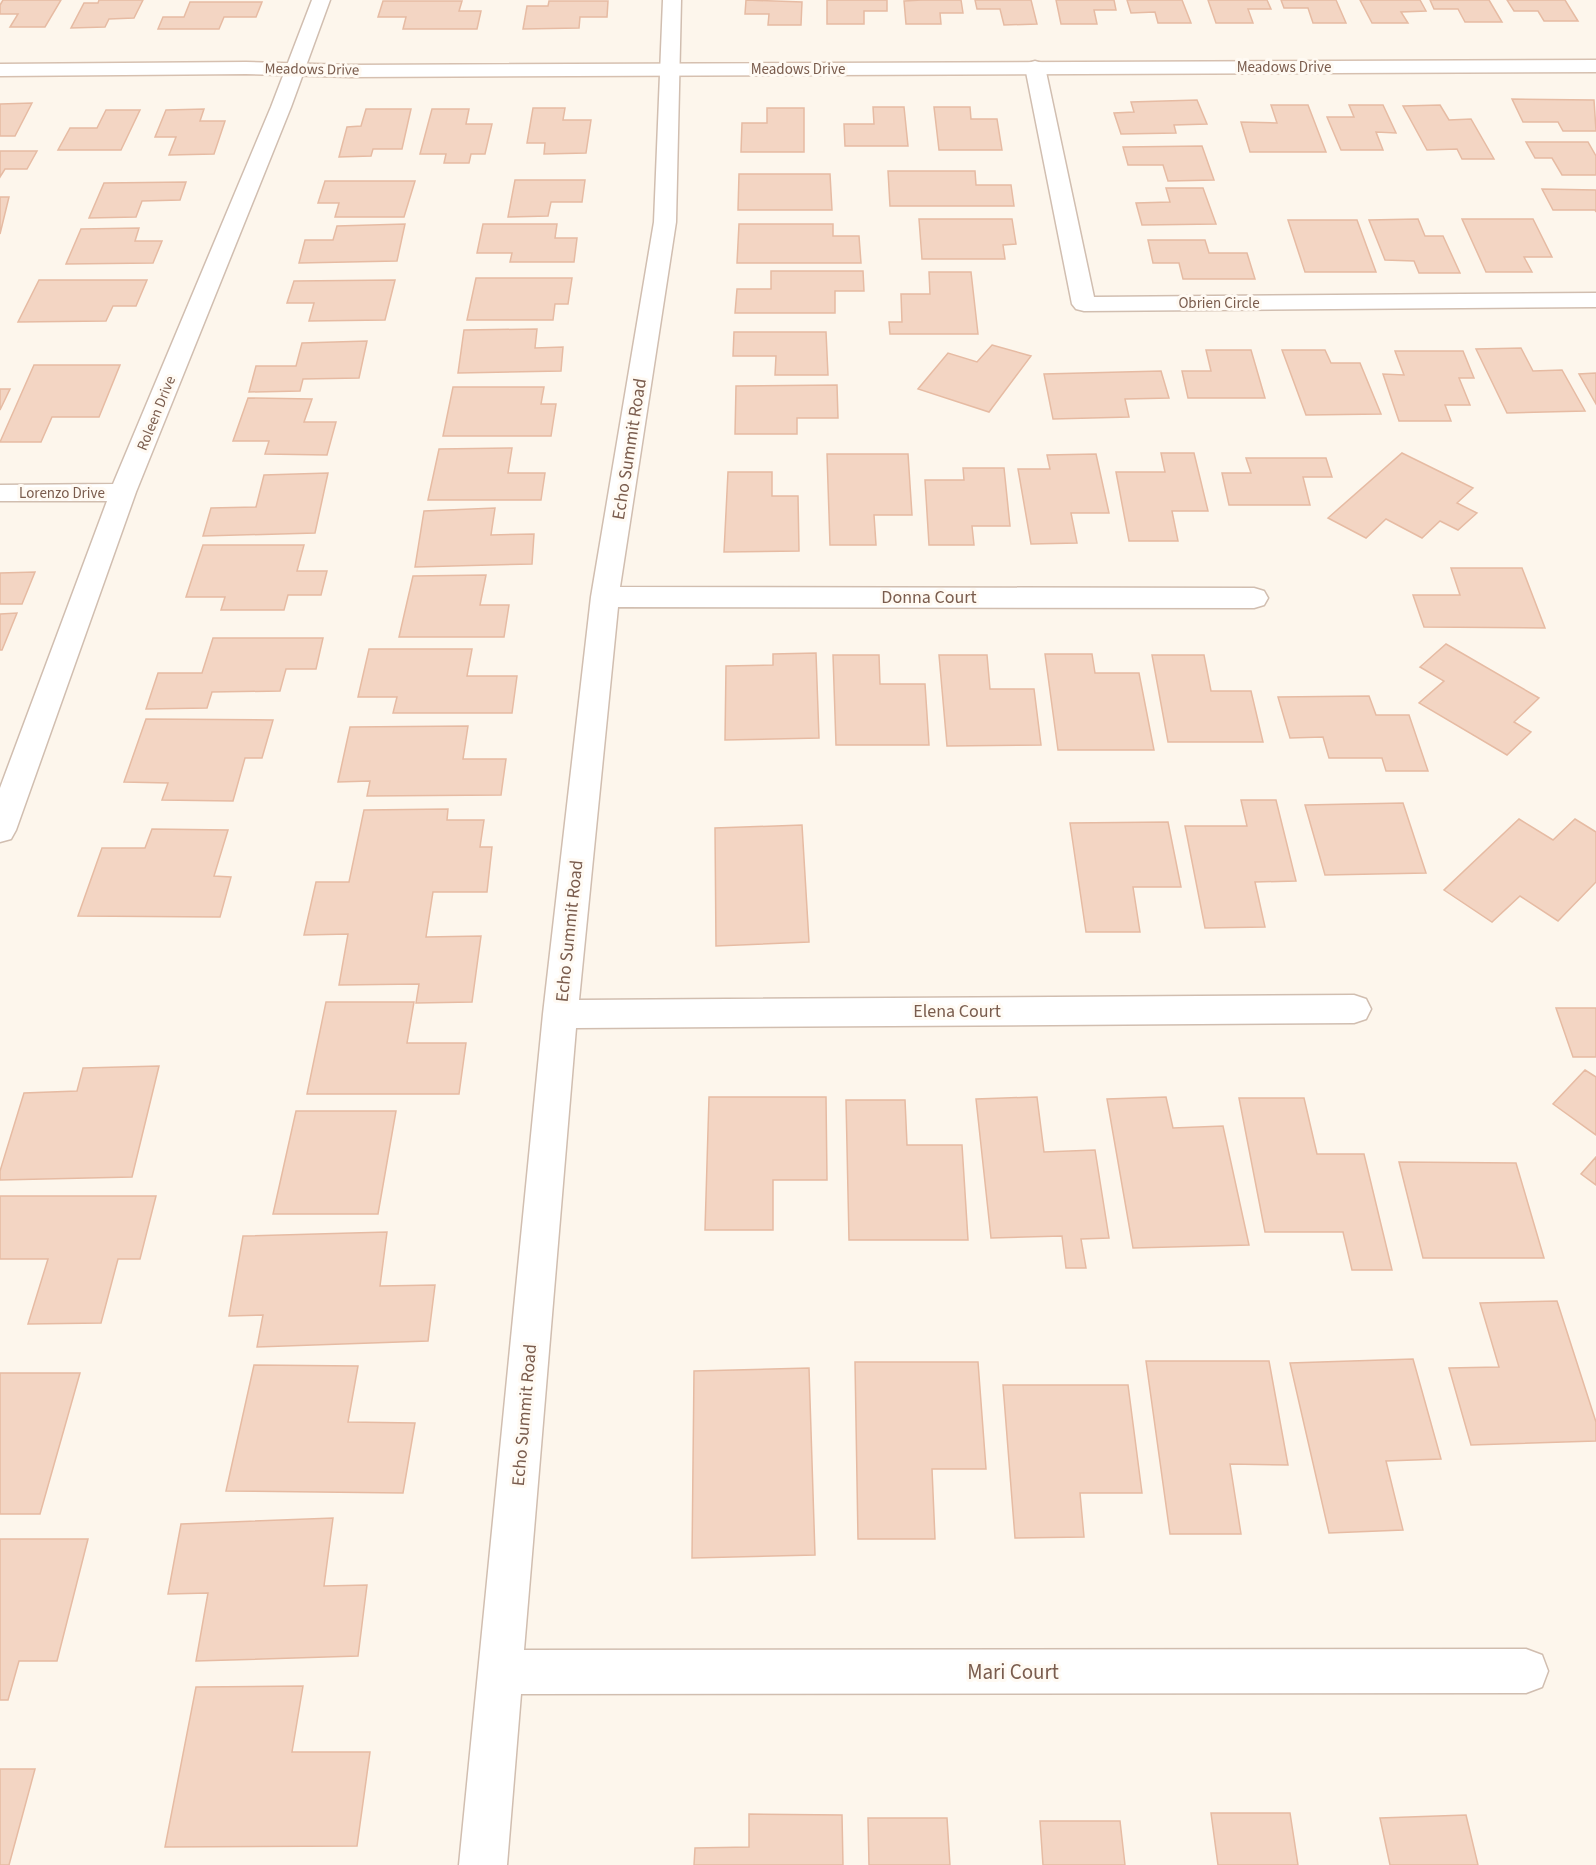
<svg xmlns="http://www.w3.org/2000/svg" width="1596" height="1865" font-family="'Source Sans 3',sans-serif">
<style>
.building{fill:#f3d5c3;stroke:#e6bba3;stroke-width:1.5}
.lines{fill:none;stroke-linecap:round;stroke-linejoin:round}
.street-casing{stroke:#d1beb0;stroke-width:3}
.secondary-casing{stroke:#d6c0b0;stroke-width:3}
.street{fill:#fff;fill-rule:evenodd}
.secondary{fill:#fff;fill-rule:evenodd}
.labels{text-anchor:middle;stroke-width:6;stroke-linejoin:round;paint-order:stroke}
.far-street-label{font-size:15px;fill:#7a5c4d;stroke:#fffaf3}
.street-label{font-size:18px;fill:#7a5c4d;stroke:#fffaf3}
.near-street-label{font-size:21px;fill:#7a5c4d;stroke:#fffaf3}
</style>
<rect width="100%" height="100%" fill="#fdf6ec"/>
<!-- building -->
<path class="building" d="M3,0h58l-16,27h-35l8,-13h-18v-9z
M99,0h44l-9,18 -25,1 -4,8 -34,1 13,-25h14z
M746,0l56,2 -1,23h-33l1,-11h-24z
M827,0h60v11h-23v13h-37z
M922,0h39l2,13h-23l1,11h-35l-2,-23z
M975,0h56l6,24 -33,1 -4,-16h-23z
M1056,0h58l2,10h-22l3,14h-36z
M1127,0h55l9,23h-33l-3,-11 -24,1z
M1208,0h59l4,9h-23l5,14h-37z
M1281,0h55l10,23h-33l-5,-15h-24z
M1360,0h60l6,11 -25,1 7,11h-36z
M1430,0h59l13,22h-37l-7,-13h-24z
M1507,0h58l13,21h-34l-6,-10h-24z
M383,1h79l-3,10h22l-4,18h-74l3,-12h-28z
M549,1h59l-1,16h-27l-1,11 -56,1 4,-23h21z
M190,2h72l-6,15h-32l-5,12h-61l5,-12h21z
M1512,99l82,1 2,31h-33l-5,-9h-35z
M1197,100l10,24 -33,1 2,8 -55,1 -7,-21 20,-1 -3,-10z
M32,103l-17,33h-15v-32z
M1271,105h37l18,47h-76l-9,-30 36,1z
M1349,105h34l13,28 -20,-1 7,18h-42l-14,-33h27z
M1440,105l9,15 22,-1 23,40h-32l-5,-10 -30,1 -24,-44z
M873,107h31l4,39h-63l-1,-22h30z
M934,107h36l1,12h26l5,31h-63z
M533,108h32l-2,12h28l-5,33 -42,1 1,-11h-18z
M767,108h37v44h-63l1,-29h25z
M204,109l-4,12h25l-11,33 -45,1 7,-18h-21l11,-27z
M366,109h45l-9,40h-29l-2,7 -32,1 8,-30 14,-1z
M432,109h37l-3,15h26l-7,30h-14l-2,9h-25l2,-9h-26z
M106,110h34l-19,40h-63l12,-22h27z
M1526,142h62l8,14v19h-34l-10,-17h-17z
M1202,146l12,34 -46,1 -5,-16h-35l-5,-18z
M0,151h37l-10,18h-22l-5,8z
M888,171h87l1,14h35l3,21h-124z
M739,174h91l2,36h-94z
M515,180h70l-3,22h-31l-3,14 -40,1z
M325,181h90l-11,36h-69l4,-14h-21z
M186,182l-6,18 -38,1 -6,16 -47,1 15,-35z
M1166,188h37l13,36 -74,1 -6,-22 34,-1z
M1542,189l54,1v22l-1,-2h-42z
M0,197h9l-9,37z
M919,219h93l4,25 -13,1 2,14h-83z
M1418,219l7,17h18l17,37h-41l-5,-12 -29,-1 -16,-40z
M1462,219h71l19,38h-28l8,15h-46z
M1288,220h69l19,52h-71z
M405,224l-8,37 -98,2 6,-23h28l4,-14z
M483,224h74l-2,14h22l-3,24h-64l2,-9h-35z
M739,224h94v12h26l2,27h-124z
M139,228l-4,13h27l-9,22 -87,1 15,-35z
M1148,240h57l4,13h38l8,26h-72l-4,-16h-26z
M771,271h92l1,20h-29v22h-100l2,-24h34z
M929,272h42l7,62h-88l-1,-12h13l-1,-28h29z
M476,278h96l-4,26h-13l-2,16h-86z
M39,280h108l-11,26h-23l-7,15 -88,1z
M395,280l-10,40 -76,1 5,-18h-27l7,-22z
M537,329l-2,19 28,-1 -2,24 -103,2 6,-43z
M734,332h92l2,43h-53l1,-19h-43z
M367,341l-8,37 -56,1 -3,12 -51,1 7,-26h40l6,-23z
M992,345l39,11 -42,56 -71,-23 30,-36 29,9z
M1521,348l12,23 29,-1 23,41 -78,2 -31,-64z
M1206,350h45l14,48h-77l-6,-27h29z
M1282,350h43l6,13h29l21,51 -75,1z
M1395,351h68l11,27h-15l11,27h-25l6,16h-52l-16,-47 21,1z
M34,365h86l-21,52h-47l-11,25h-41z
M1161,371l8,27 -44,1 4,18 -76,2 -9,-45z
M1596,373v31l-17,-30z
M837,385l1,33h-41v16h-62l1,-48z
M453,387h91l-3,17h15l-5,32h-108z
M0,389h10l-10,21z
M248,398l64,1 -8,23h32l-9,33 -62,-1 4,-13h-36z
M512,448l-4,25h37l-4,27h-113l11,-51z
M1161,453h33l14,58h-36l6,30h-49l-13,-69h49z
M1402,453l71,35 -16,15 20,10 -19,17 -18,-9 -18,17 -36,-19 -20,19 -38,-20z
M827,454h81l4,61h-38l2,30h-46z
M1096,454l13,59h-38l6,30 -46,1 -13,-75h32l-3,-14z
M1246,458h80l6,19h-29l7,28h-81l-7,-32h29z
M963,468h41l6,58h-38l2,19h-45l-4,-65h39z
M728,472h44v24h26l1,55 -75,1z
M328,473l-13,60 -112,3 8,-28 45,-1 8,-32z
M495,508l-4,27 43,-1 -2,30 -117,3 9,-56z
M203,545h101l-7,26h30l-6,24h-33l-4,15h-63l4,-13h-39z
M1451,568h71l23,60 -121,-1 -11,-32h47z
M35,572l-13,32h-22v-31z
M486,575l-6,30h29l-5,32h-105l14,-61z
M17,613l-15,37h-2v-36z
M213,638h110l-7,31h-30l-6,22 -68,1 -5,16 -61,1 12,-36h44z
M1446,644l93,54 -25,24 17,10 -24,23 -88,-52 25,-22 -24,-14z
M369,649h103l-5,27h50l-5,37h-119l4,-16h-39z
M816,653l3,85 -94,2 1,-74 47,-1v-11z
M1045,654h47l3,19h44l15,77h-96z
M833,655h46l1,29h45l4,61h-93z
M939,655h48l3,34h44l7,56 -94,1z
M1152,655h52l7,36h40l12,51h-95z
M1369,696l7,19h33l19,56h-42l-4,-13h-53l-6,-21 -33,1 -12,-41z
M146,719l127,1 -11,38h-17l-12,43 -71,-1 6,-17 -44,-1z
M468,726l-5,33h43l-5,36 -134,1 3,-15 -32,1 12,-55z
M1241,800h35l20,81 -41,1 10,45 -60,1 -20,-102h62z
M1403,803l23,70 -101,2 -20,-70z
M448,809l-1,11h37l-4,27h12l-5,45h-54l-7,45 55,-1 -9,66 -56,1 3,-19 -80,1 9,-51 -44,1 12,-53h33l15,-72z
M1519,819l34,21 22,-21 21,13v50l-38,39 -38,-25 -28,26 -48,-32z
M1168,822l13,65h-48l7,45h-54l-16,-109z
M802,825l7,117 -93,4 -1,-118z
M152,829l76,1 -14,46 17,1 -11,40 -142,-1 24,-68h43z
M326,1002h88l-7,41h59l-7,51h-152z
M1556,1008h40v49h-23z
M159,1066l-27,111 -132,3v-9l24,-78 53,-2 6,-23z
M1585,1070l11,7v58l-43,-31z
M709,1097h117l1,83h-54v50h-68z
M1037,1097l7,55 51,-2 14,88 -28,1 5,29h-20l-4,-32 -71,2 -15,-139z
M1166,1097l7,31 50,-2 26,119 -116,3 -26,-149z
M1239,1098h65l13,56h47l28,116h-40l-9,-38h-78z
M846,1100h59l2,45h55l6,95h-119z
M296,1111h100l-18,103h-105z
M1596,1157v28l-15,-11z
M1399,1162l117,1 28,95h-121z
M0,1196h156l-16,63h-22l-17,64 -73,1 20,-65h-48z
M387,1232l-7,54 55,-1 -7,56 -171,6 6,-32 -34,1 14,-80z
M1557,1301l39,121v19l-125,4 -22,-77 50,-1 -19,-64z
M1413,1359l28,100 -55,2 17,69 -74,3 -39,-170z
M1146,1361h123l19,104 -58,-1 11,70h-71z
M855,1362h123l8,107h-54l3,70h-77z
M254,1365l104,1 -10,56 67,1 -12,70 -177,-2z
M809,1368l6,187 -123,3 2,-187z
M0,1373h80l-40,141h-40z
M1003,1385h125l14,108h-62l4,44 -69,1z
M333,1518l-9,68 43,-1 -9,71 -162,5 12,-68 -40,1 13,-70z
M0,1539h88l-31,122h-38l-11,39h-8z
M303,1686l-11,66h78l-13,94 -192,1 31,-160z
M0,1769h35l-26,96h-9z
M1211,1813h79l8,52h-80z
M749,1814l93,1 1,50h-149l1,-17 54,-1z
M1466,1815l12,50h-88l-10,-47z
M868,1818h79l3,47h-81z
M1040,1821h80l5,44h-82z"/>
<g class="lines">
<defs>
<path id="street" d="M312,0h18l-39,107 -155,385 -120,338 -5,9 -11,3v-54l107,-287h-107v-16l113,-1 158,-377z
M663,0h18l-5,222 -56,365 634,1 10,3 4,7 -4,7 -10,3 -636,-1 -39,393 775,-5 12,4 5,10 -5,10 -12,4 -778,5 -52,622 1002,-1 16,6 6,16 -6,16 -16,6 -1005,1 -14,171h-48l84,-851 48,-417 63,-375z
M1035,61l7,2 3,4 49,230 502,-4v14l-512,4 -8,-2 -4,-5 -47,-237 3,-4z"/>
<path id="secondary" d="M1596,60v12l-1246,5 -104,-3 -246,2v-12l246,-2 104,3z"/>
</defs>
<!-- street casing -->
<use href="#street" class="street-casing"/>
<!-- secondary casing -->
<use href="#secondary" class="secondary-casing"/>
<!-- street -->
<use href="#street" class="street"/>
<!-- secondary -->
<use href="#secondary" class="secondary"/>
</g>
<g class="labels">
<!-- far-street labels -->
<g class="far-street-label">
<text x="1284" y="72">Meadows Drive</text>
<text transform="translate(312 69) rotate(1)" y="5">Meadows Drive</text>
<text x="798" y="74">Meadows Drive</text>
<text x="1219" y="308">Obrien Circle</text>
<text transform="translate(156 413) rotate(-68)" y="5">Roleen Drive</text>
<text x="62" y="498">Lorenzo Drive</text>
</g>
<!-- street labels -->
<g class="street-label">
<text transform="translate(629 449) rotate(-81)" y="6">Echo Summit Road</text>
<text x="929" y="603">Donna Court</text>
<text transform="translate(569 931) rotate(-84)" y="6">Echo Summit Road</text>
<text x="957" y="1017">Elena Court</text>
<text transform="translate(524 1415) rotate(-85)" y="6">Echo Summit Road</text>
</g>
<!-- near-street labels -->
<g class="near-street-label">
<text x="1013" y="1679">Mari Court</text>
</g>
</g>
</svg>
